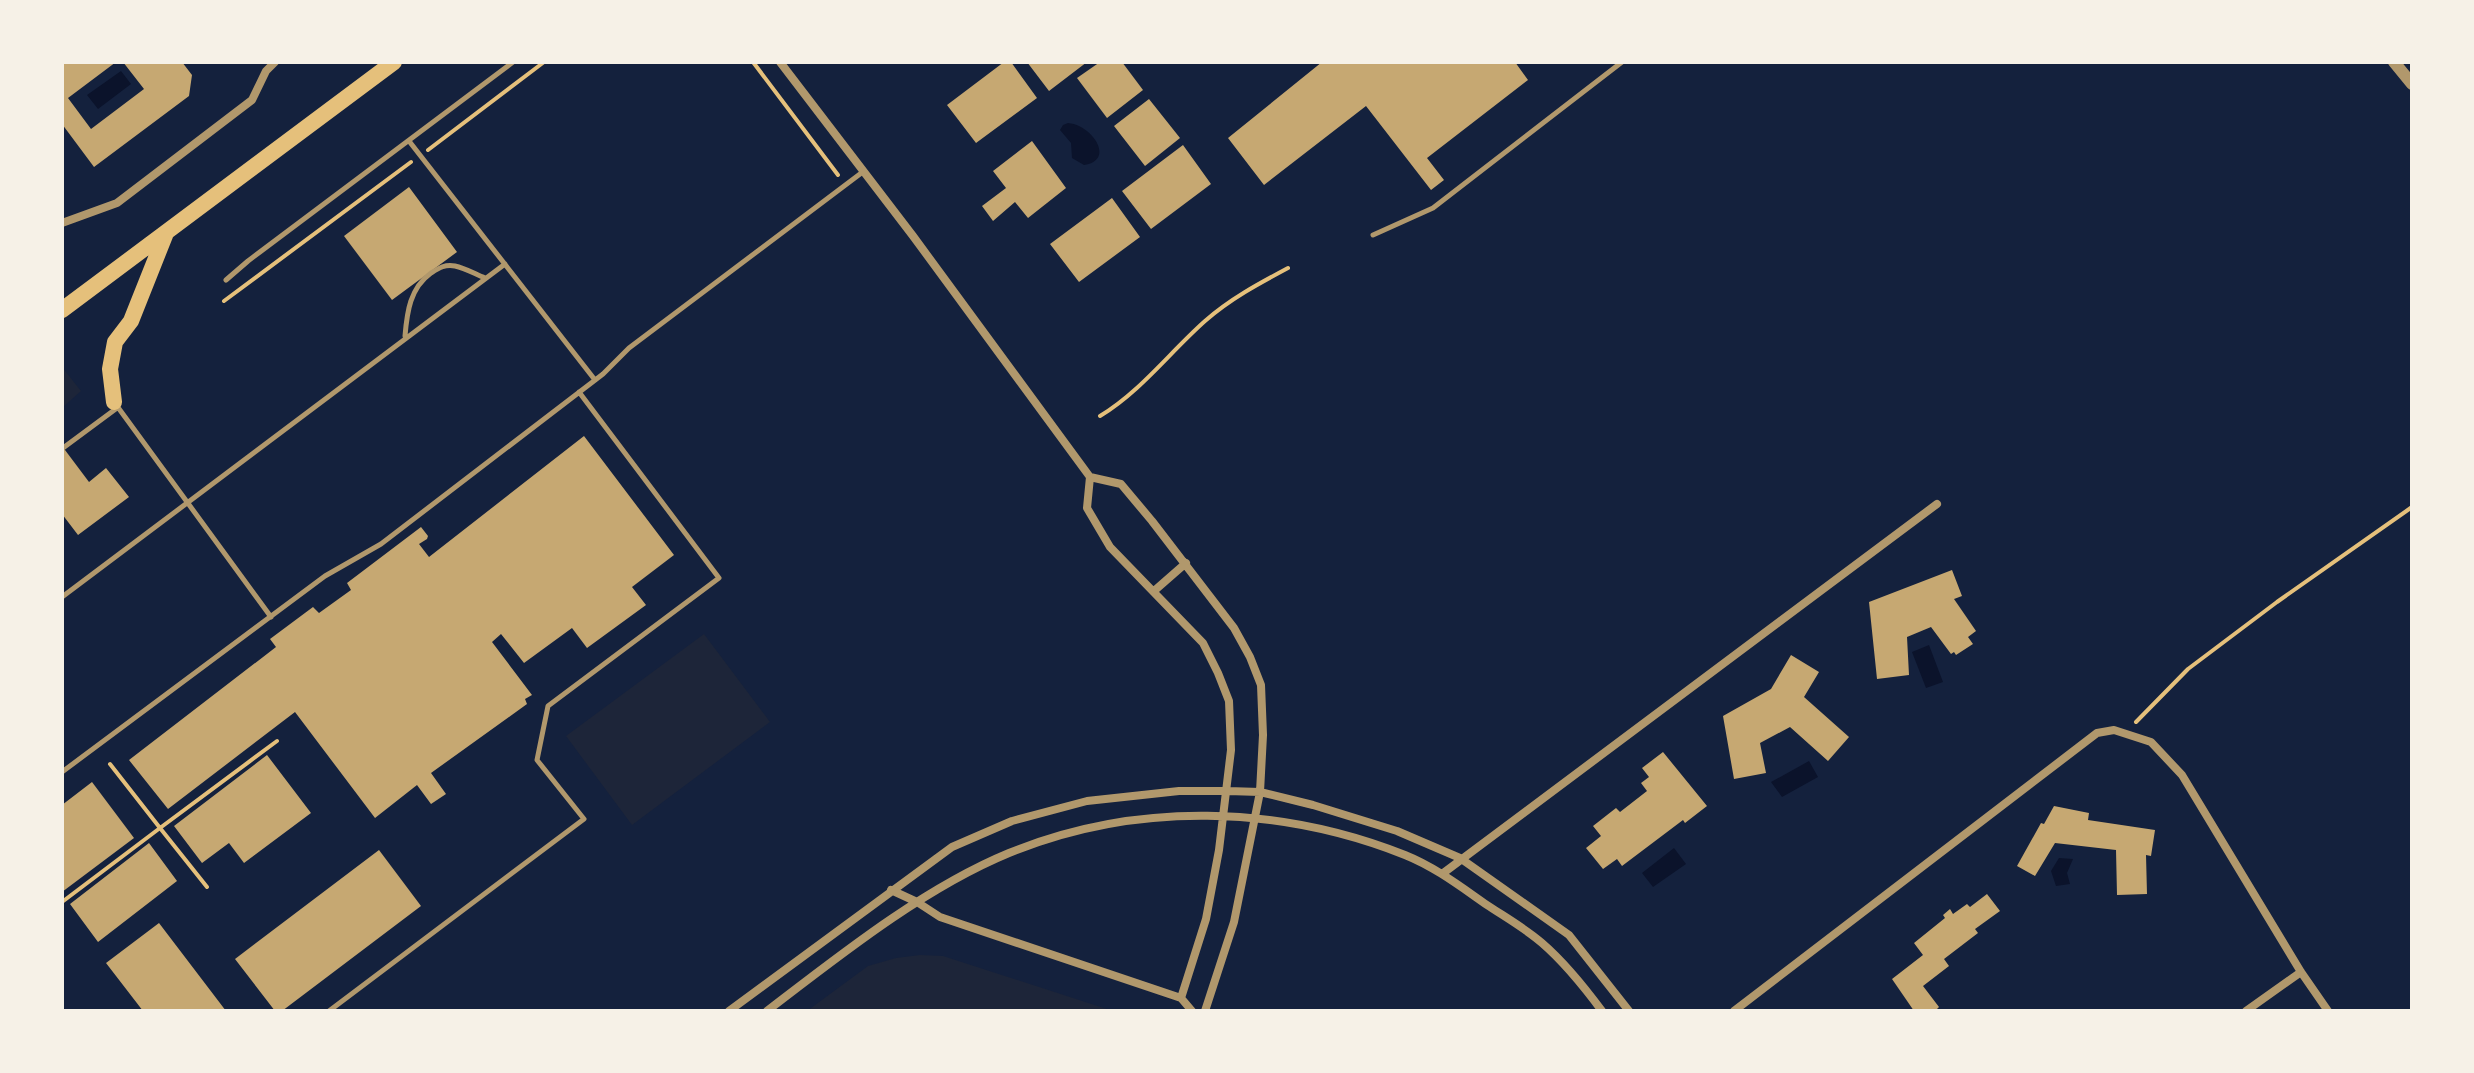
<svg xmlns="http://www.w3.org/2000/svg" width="2474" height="1073" font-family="Quicksand,sans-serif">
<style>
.green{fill:#1d2539}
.water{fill:#0b132b}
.building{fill:#c6a872}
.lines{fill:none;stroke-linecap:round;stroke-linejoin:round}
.path{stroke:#e5c07b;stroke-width:4}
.service{stroke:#b1986c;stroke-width:5}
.minor{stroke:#b1986c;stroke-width:8}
.tertiary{stroke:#b1986c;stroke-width:12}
.primary{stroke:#e5c07b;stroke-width:16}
</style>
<rect width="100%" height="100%" fill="#14213d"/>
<!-- green -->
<path class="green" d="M62,367l19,24 -19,17z
M704,634l66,88 -138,103 -66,-89z
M920,955l23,1 170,55h-306l61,-45 28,-8z"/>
<!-- water -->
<path class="water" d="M121,71l10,13 -33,25 -11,-14z
M1068,123c24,2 48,37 16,42l-12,-7 -1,-15 -11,-13 3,-5z
M1929,645l14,37 -17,6 -14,-36z
M1809,761l9,16 -36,20 -11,-15z
M1674,848l12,16 -33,23 -11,-14z
M2059,858l14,1 -6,14 3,11 -14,2 -5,-15z"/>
<!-- building -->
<path class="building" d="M62,62h54l-48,36 23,31 53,-40 -21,-27h59l10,13 -3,21 -95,71 -32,-43z
M1004,62h7l26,36 -61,45 -29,-38z
M1027,62h60l-38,29z
M1100,62h22l21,28 -36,28 -30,-40z
M1322,62h193l13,18 -101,78 17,22 -13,10 -65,-84 -102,79 -36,-47z
M1149,99l31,39 -35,28 -31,-40z
M1032,141l34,47 -38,30 -13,-16 -22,19 -11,-15 24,-18 -13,-17z
M1183,145l28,39 -60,45 -29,-38z
M409,187l48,65 -65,48 -48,-64z
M1112,198l28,39 -61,45 -29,-38z
M584,436l90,119 -42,32 14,18 -59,43 -15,-20 -48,35 -23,-29 -9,8 40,53 -7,4 2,5 -96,69 15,21 -15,10 -14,-19 -42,33 -80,-106 -127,97 -39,-49 147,-113 -6,-8 43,-32 6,6 32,-23 -4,-7 74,-56 7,9 -1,3 -8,5 10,13z
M62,446l27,36 17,-14 23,29 -51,38 -16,-21z
M1952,570l10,26 -8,3 22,32 -8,6 5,7 -17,11 -2,-3 -3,2 -20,-27 -24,10 2,38 -32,4 -8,-77z
M1791,655l28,17 -15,25 45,40 -21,24 -38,-34 -30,16 6,30 -32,6 -11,-63 48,-27z
M1663,752l44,54 -22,17 -2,-3 -61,46 -5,-7 -14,10 -17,-21 15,-12 -8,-10 23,-18 4,4 27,-21 -6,-8 8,-6 -7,-9z
M267,755l44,58 -67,50 -15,-20 -27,20 -28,-37z
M92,782l42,56 -72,54v-87z
M2054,806l35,7 -1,7 67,10 -4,26 -5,-1 1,39 -30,1 -1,-45 -61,-7 -20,33 -18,-10 24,-43 3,1z
M149,843l28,38 -79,61 -28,-38z
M379,850l42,56 -139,105h-7l-40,-52z
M1987,894l13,17 -25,18 3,4 -34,26 5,7 -26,20 16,21 -4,4h-21l-22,-32 31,-24 -9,-12 31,-25 -2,-3 7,-6 3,5 14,-10 3,3z
M159,923l67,88h-83l-37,-48z"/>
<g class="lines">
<!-- path -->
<path class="path" d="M753,62l85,113
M428,150l116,-88
M224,301l187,-139
M1100,416c41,-25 69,-63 105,-95 25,-22 53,-37 83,-53
M2136,722l52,-53 89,-67 135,-95
M207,887l-47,-59 117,-87
M62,902l98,-74 -50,-64"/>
<!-- service -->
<path class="service" d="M409,141l186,239
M1373,235l60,-27 189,-146
M226,280l22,-19 265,-199
M405,336c2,-24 5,-48 26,-63 8,-5 14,-9 24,-7 10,2 20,8 30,12
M117,406l154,211
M63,448l54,-40
M62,597l443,-333
M62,772l263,-196 56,-32 222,-170 26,-26 235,-177
M329,1011l255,-192 -47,-59 11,-54 171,-128 -140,-186"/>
<!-- minor -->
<path class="minor" d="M780,62l133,174 177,241 31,7 31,37 82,107 16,29 11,28 2,50 -3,57 -26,130 -29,89
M62,223l55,-20 135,-103 14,-29 9,-9
M1090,477l-3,31 23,39 93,96 15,30 11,28 2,49 -12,100 -13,69 -25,79
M1154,591l32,-28
M1442,874l495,-370
M891,890l26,12 23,15 241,81 11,13
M729,1011l223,-164 60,-26 75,-20 92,-10h49l32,1 53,13 84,26 63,27 109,77 60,76
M767,1011c73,-56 157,-123 242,-158 127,-52 270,-48 396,2 30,12 56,32 82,50 18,12 39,24 55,38 22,19 43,45 60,68
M1734,1011l363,-278 17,-3 37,12 31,33 119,197 27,39
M2246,1011l55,-39"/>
<!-- tertiary -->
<path class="tertiary" d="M2394,62l18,22"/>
<!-- primary -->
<path class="primary" d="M62,310l332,-248
M114,402l-4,-33 5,-27 16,-21 35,-88"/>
</g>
<!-- border -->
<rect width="2474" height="1073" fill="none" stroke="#f6f1e7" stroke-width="128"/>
</svg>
